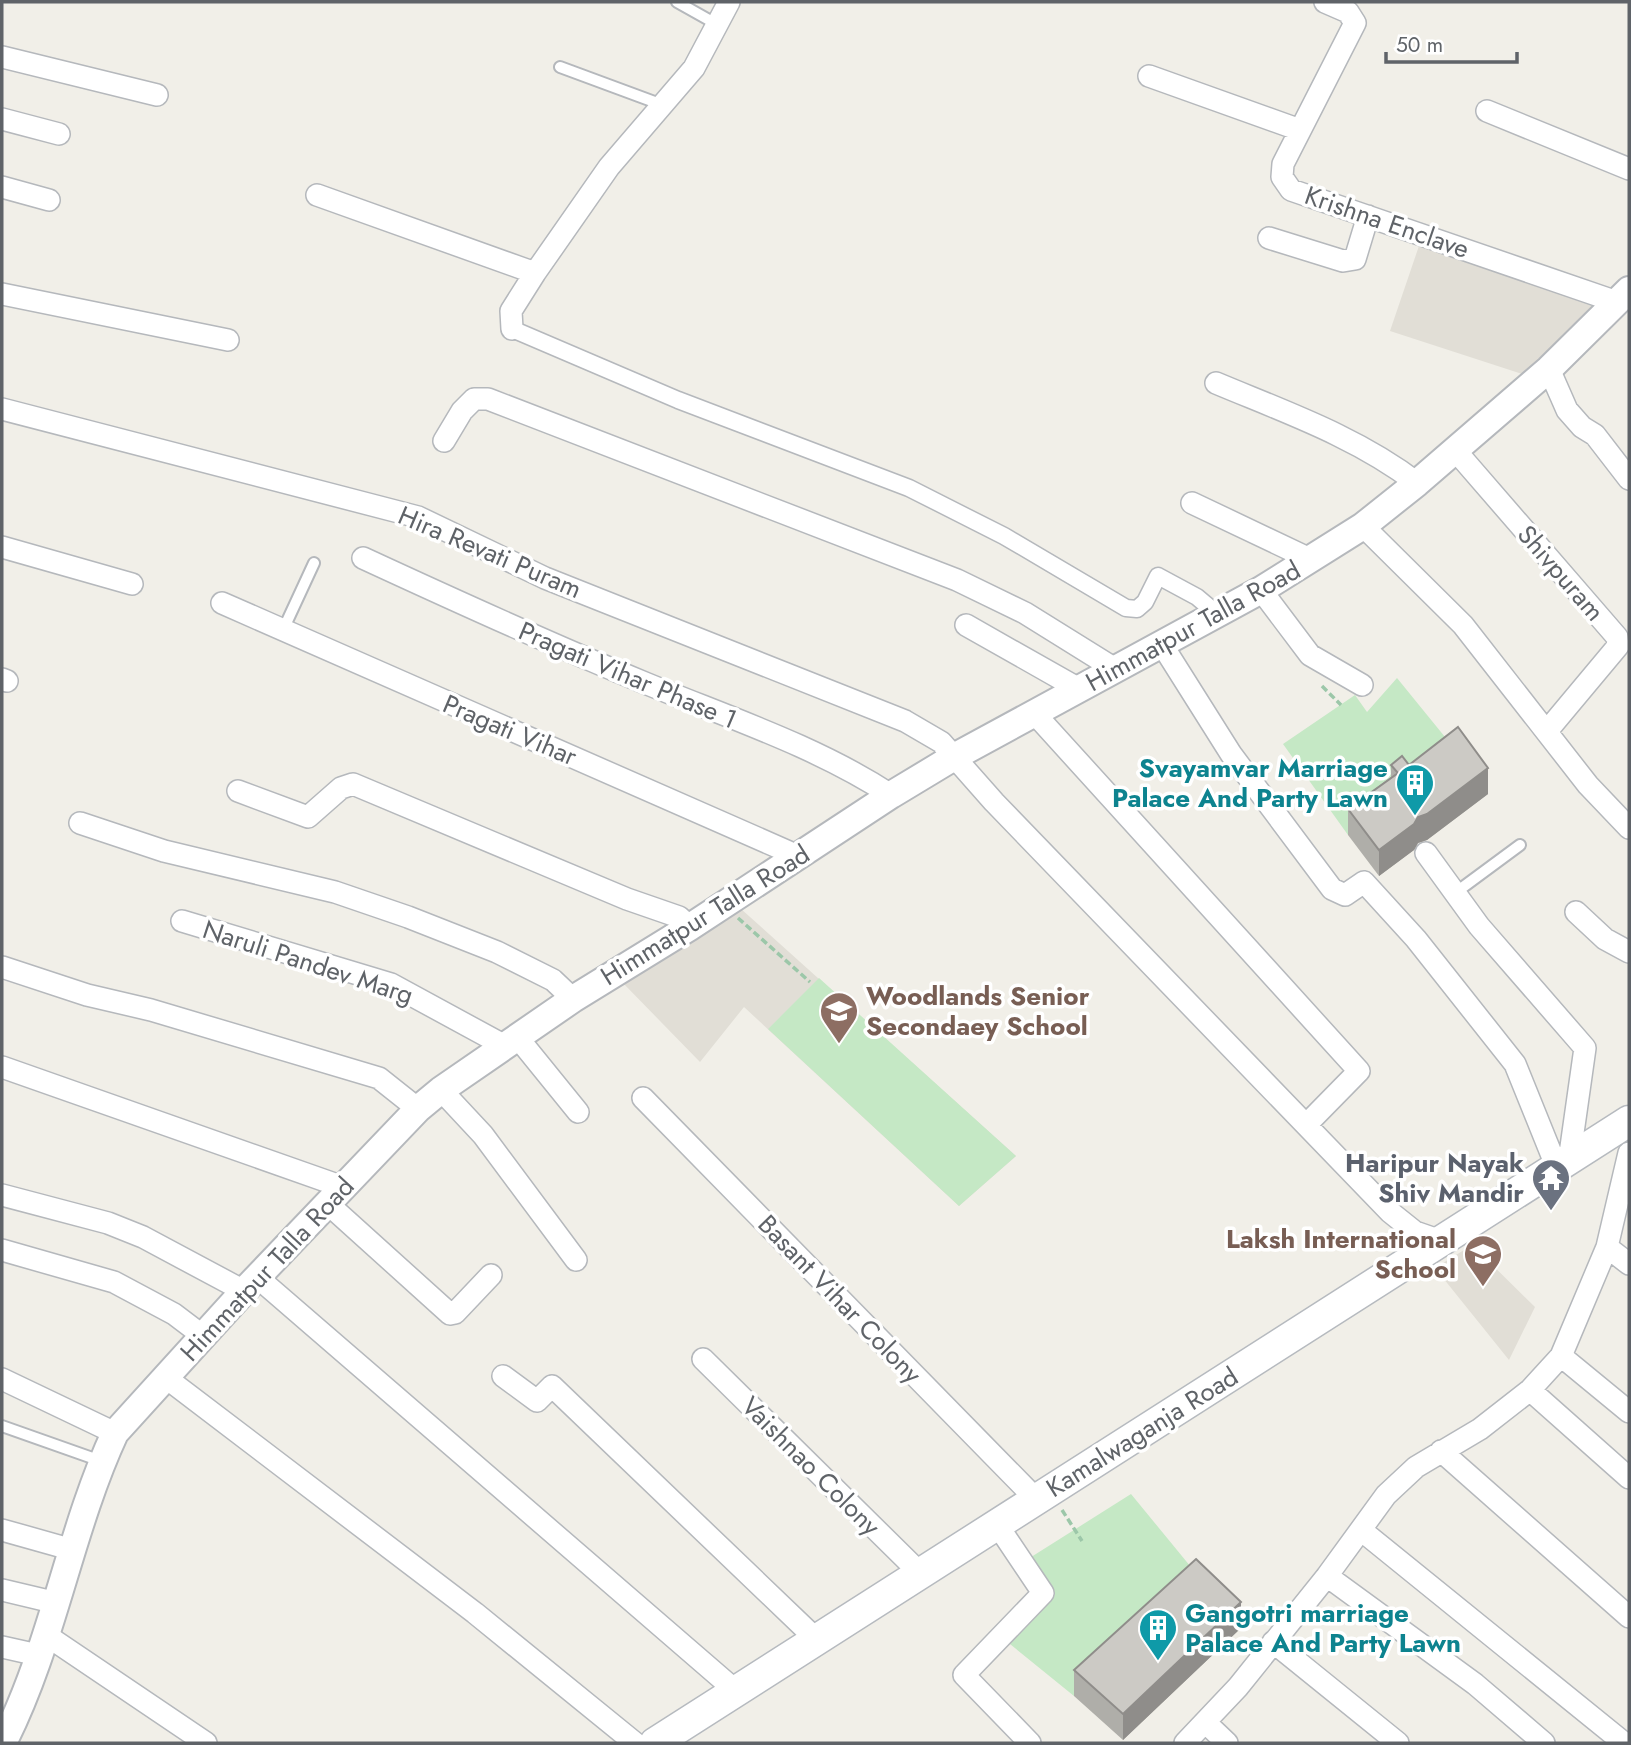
<svg xmlns="http://www.w3.org/2000/svg" width="1631" height="1745" font-family="Jost,sans-serif">
<style>
.education{fill:#e1ded6}
.green{fill:#c5e8c5}
.lines{fill:none;stroke-linecap:round;stroke-linejoin:round}
.service-casing{stroke:#b5b8bc;stroke-width:14}
.pedestrian-casing{stroke:#b5b8bc;stroke-width:19}
.minor-casing{stroke:#b5b8bc;stroke-width:24}
.tertiary-casing{stroke:#b5b8bc;stroke-width:30}
.secondary-casing{stroke:#b6babf;stroke-width:33}
.path{stroke:#9cc7a9;stroke-width:3.5;stroke-dasharray:7 3.5;stroke-linecap:butt}
.service{stroke:#fff;stroke-width:10}
.pedestrian{stroke:#fff;stroke-width:16}
.minor{stroke:#fff;stroke-width:21}
.tertiary{stroke:#fff;stroke-width:26}
.secondary{stroke:#fff;stroke-width:30}
.wall{fill:#afaea9}
.shaded-wall{fill:#8f8d8a}
.building{fill:#cccac5;stroke:#8f8d8a;stroke-width:2}
.labels{text-anchor:middle;stroke-width:7;stroke-linejoin:round;paint-order:stroke}
.street-label{font-size:26px;fill:#5f6368;stroke:#fff}
.culture-label{font-size:26px;font-weight:bold;fill:#0d838f;stroke:#fff;text-anchor:end}
.education-label{font-size:26px;font-weight:bold;fill:#785e54;stroke:#fff;text-anchor:start}
.worship-label{font-size:26px;font-weight:bold;fill:#5b616d;stroke:#fff;text-anchor:end}
</style>
<rect width="100%" height="100%" fill="#f1efe8"/>
<!-- education -->
<path class="education" d="M1422,237l177,67 -71,72 -138,-45z
M740,908l276,248 -57,50 -215,-199 -44,55 -78,-80z
M1472,1245l63,62 -26,53 -74,-92z"/>
<!-- green -->
<path class="green" d="M1397,678l61,75 -110,82 -65,-91 72,-49 12,17z
M819,978l197,178 -57,50 -191,-177z
M1131,1494l110,134 -167,68 -69,-56 48,-45 -25,-36z"/>
<g class="lines">
<defs>
<path id="service" d="M677,2l41,23
M560,67l100,37
M283,630l31,-67
M1455,893l65,-48
M2,1426l99,35"/>
<path id="pedestrian" d="M512,329l166,71 231,88 95,48 122,72 11,1 8,-7 13,-26 39,21 19,16"/>
<path id="minor" d="M1325,2l23,10 7,11 -72,141 -1,13 9,13 326,112
M2,57l155,38
M1149,76l151,54
M1487,111l142,58
M2,119l57,15
M2,187l47,13
M317,195l218,78
M1269,238l74,23 12,-2 13,-43
M2,294l226,46
M512,329l-1,-18 24,-38 74,-106 85,-99 35,-66
M1549,369l18,41 15,17 13,8 34,44
M1216,383c69,29 141,54 201,100
M2,409l416,108 127,61 360,143 36,21 53,60 396,410 25,20 26,9
M444,441l18,-30 12,-12h14l469,181 68,33 90,56
M1455,450l162,187 1,9 -71,85
M1192,503l120,57
M1363,526l100,99 125,160 41,43
M2,547l130,37
M363,558c93,43 187,86 282,125 82,34 171,63 246,112
M1261,590l49,65 52,30
M222,603l576,253
M966,625l113,64
M1161,643l70,111 101,135 13,6 19,-13 52,57 99,125 42,104
M2,679l5,2
M1035,714l324,357 -53,54
M238,791l70,26 33,-29 12,-4 274,115 52,18 11,10
M80,823l84,28 171,41 73,25 89,35 56,28 20,19
M1426,853l53,73 106,122 -16,113
M1576,912l29,27 24,13
M182,921l209,63 114,62
M2,967l85,28 64,15 228,68 39,31
M518,1038l60,74
M2,1067l341,120
M441,1090l42,45 93,125
M643,1098l393,401
M2,1195l106,28 35,14 101,54
M327,1203l123,111 5,-1 36,-38
M1607,1247l22,17
M2,1250l112,32 60,32 29,22
M257,1277l479,414
M1561,1356l68,56
M703,1359l216,213
M503,1376l34,25 15,-15 264,253
M165,1377l310,236 160,130
M2,1379l113,54
M1530,1390l99,88
M1441,1451l188,166
M996,1523l47,70 -79,82 66,68
M2,1530l71,20
M1361,1530l263,213
M1327,1576l148,108 69,59
M2,1590l55,13
M46,1635l160,108
M1273,1642l125,101
M2,1647l36,8
M1205,1722l22,21
M1185,1743l53,-56 89,-111 59,-81 30,-28 64,-38 50,-39 31,-34 46,-109 22,-94"/>
<path id="tertiary" d="M3,1743c50,-98 66,-211 112,-310l129,-142 174,-182 23,-19 132,-91 117,-72 201,-132 63,-38 307,-167 102,-64 54,-43 132,-114 80,-79"/>
<path id="secondary" d="M655,1743l974,-622"/>
</defs>
<!-- service casing -->
<use href="#service" class="service-casing"/>
<!-- pedestrian casing -->
<use href="#pedestrian" class="pedestrian-casing"/>
<!-- minor casing -->
<use href="#minor" class="minor-casing"/>
<!-- tertiary casing -->
<use href="#tertiary" class="tertiary-casing"/>
<!-- secondary casing -->
<use href="#secondary" class="secondary-casing"/>
<!-- path -->
<path class="path" d="M1322,686l19,19
M738,918l72,64
M1062,1510l20,31"/>
<!-- service -->
<use href="#service" class="service"/>
<!-- pedestrian -->
<use href="#pedestrian" class="pedestrian"/>
<!-- minor -->
<use href="#minor" class="minor"/>
<!-- tertiary -->
<use href="#tertiary" class="tertiary"/>
<!-- secondary -->
<use href="#secondary" class="secondary"/>
</g>
<!-- wall -->
<path class="wall" d="M1391,765h18l79,29 -61,46 -9,3 -4,7 -35,26 -31,-41v-26l43,-32z
M1241,1628l-118,112 -49,-44v-26z"/>
<!-- shaded-wall -->
<path class="shaded-wall" d="M1488,768v26l-61,46 -9,3 -4,7 -35,26v-26l39,-33z
M1241,1602v26l-118,112v-26z"/>
<!-- building -->
<path class="building" d="M1458,727l30,41 -61,46 -9,3 -4,7 -35,26 -31,-41 50,-36 -7,-8 11,-9 7,9z
M1196,1559l45,43 -118,112 -49,-44z"/>
<!-- icons -->
<defs>
<symbol id="building-pin" viewBox="-11 -11 22 30"><path d="M0 17L-7.5 6A9.5 9.5 0 1 1 7.5 6Z" fill="#0f9aa8" stroke="#fff"/><path d="M-4-6H4V6H1V3H-1V6H-4ZM-2.5-4.3h1.7v1.8h-1.7ZM.8-4.3h1.7v1.8H.8ZM-2.5-1h1.7V.8h-1.7ZM.8-1h1.7V.8H.8Z" fill="#fff"/></symbol>
<symbol id="school-pin" viewBox="-11 -11 22 30"><path d="M0 17L-7.5 6A9.5 9.5 0 1 1 7.5 6Z" fill="#8d6e63" stroke="#fff"/><path d="M0-5L7-2L0 1L-7-2ZM-4 1L0 2.5L4 1V4Q0 6-4 4Z" fill="#fff"/></symbol>
<symbol id="temple-pin" viewBox="-11 -11 22 30"><path d="M0 17L-7.5 6A9.5 9.5 0 1 1 7.5 6Z" fill="#6b7280" stroke="#fff"/><path d="M0-6L5-2H3V0L6.5 2.5H4V6H1.5V3h-3V6H-4V2.5H-6.5L-3 0V-2H-5Z" fill="#fff"/></symbol>
</defs>
<g fill-rule="evenodd">
<use href="#building-pin" x="1393" y="761" width="44" height="60"/>
<use href="#school-pin" x="817" y="989" width="44" height="60"/>
<use href="#temple-pin" x="1529" y="1156" width="44" height="60"/>
<use href="#school-pin" x="1461" y="1232" width="44" height="60"/>
<use href="#building-pin" x="1136" y="1606" width="44" height="60"/>
</g>
<g class="labels">
<!-- street labels -->
<g class="street-label">
<text transform="translate(1387 222) rotate(19)" y="9">Krishna Enclave</text>
<text transform="translate(490 552) rotate(23)" y="9">Hira Revati Puram</text>
<text transform="translate(1561 573) rotate(49)" y="9">Shivpuram</text>
<text transform="translate(1193 626) rotate(-29)" y="9">Himmatpur Talla Road</text>
<text transform="translate(628 675) rotate(23)" y="9">Pragati Vihar Phase 1</text>
<text transform="translate(510 730) rotate(23)" y="9">Pragati Vihar</text>
<text transform="translate(705 915) rotate(-32)" y="9">Himmatpur Talla Road</text>
<text transform="translate(308 962) rotate(18)" y="9">Naruli Pandev Marg</text>
<text transform="translate(267 1269) rotate(-47)" y="9">Himmatpur Talla Road</text>
<text transform="translate(840 1299) rotate(46)" y="9">Basant Vihar Colony</text>
<text transform="translate(1142 1432) rotate(-32)" y="9">Kamalwaganja Road</text>
<text transform="translate(811 1466) rotate(45)" y="9">Vaishnao Colony</text>
</g>
<!-- culture labels -->
<g class="culture-label">
<text x="1388" y="777">Svayamvar Marriage<tspan x="1388" dy="30">Palace And Party Lawn</tspan></text>
<text x="1185" y="1622" text-anchor="start">Gangotri marriage<tspan x="1185" dy="30">Palace And Party Lawn</tspan></text>
</g>
<!-- education labels -->
<g class="education-label">
<text x="866" y="1005">Woodlands Senior<tspan x="866" dy="30">Secondaey School</tspan></text>
<text x="1456" y="1248" text-anchor="end">Laksh International<tspan x="1456" dy="30">School</tspan></text>
</g>
<!-- worship labels -->
<g class="worship-label">
<text x="1524" y="1172">Haripur Nayak<tspan x="1524" dy="30">Shiv Mandir</tspan></text>
</g>
</g>
<!-- border -->
<rect width="1631" height="1745" fill="none" stroke="#5f6368" stroke-width="7"/>
<!-- scale -->
<path d="M1386 52v10h131v-10" fill="none" stroke="#5f6368" stroke-width="3.5"/>
<text x="1396" y="52" font-size="21" fill="#5f6368" stroke="#ffffff" stroke-width="5" paint-order="stroke">50 m</text>
</svg>
